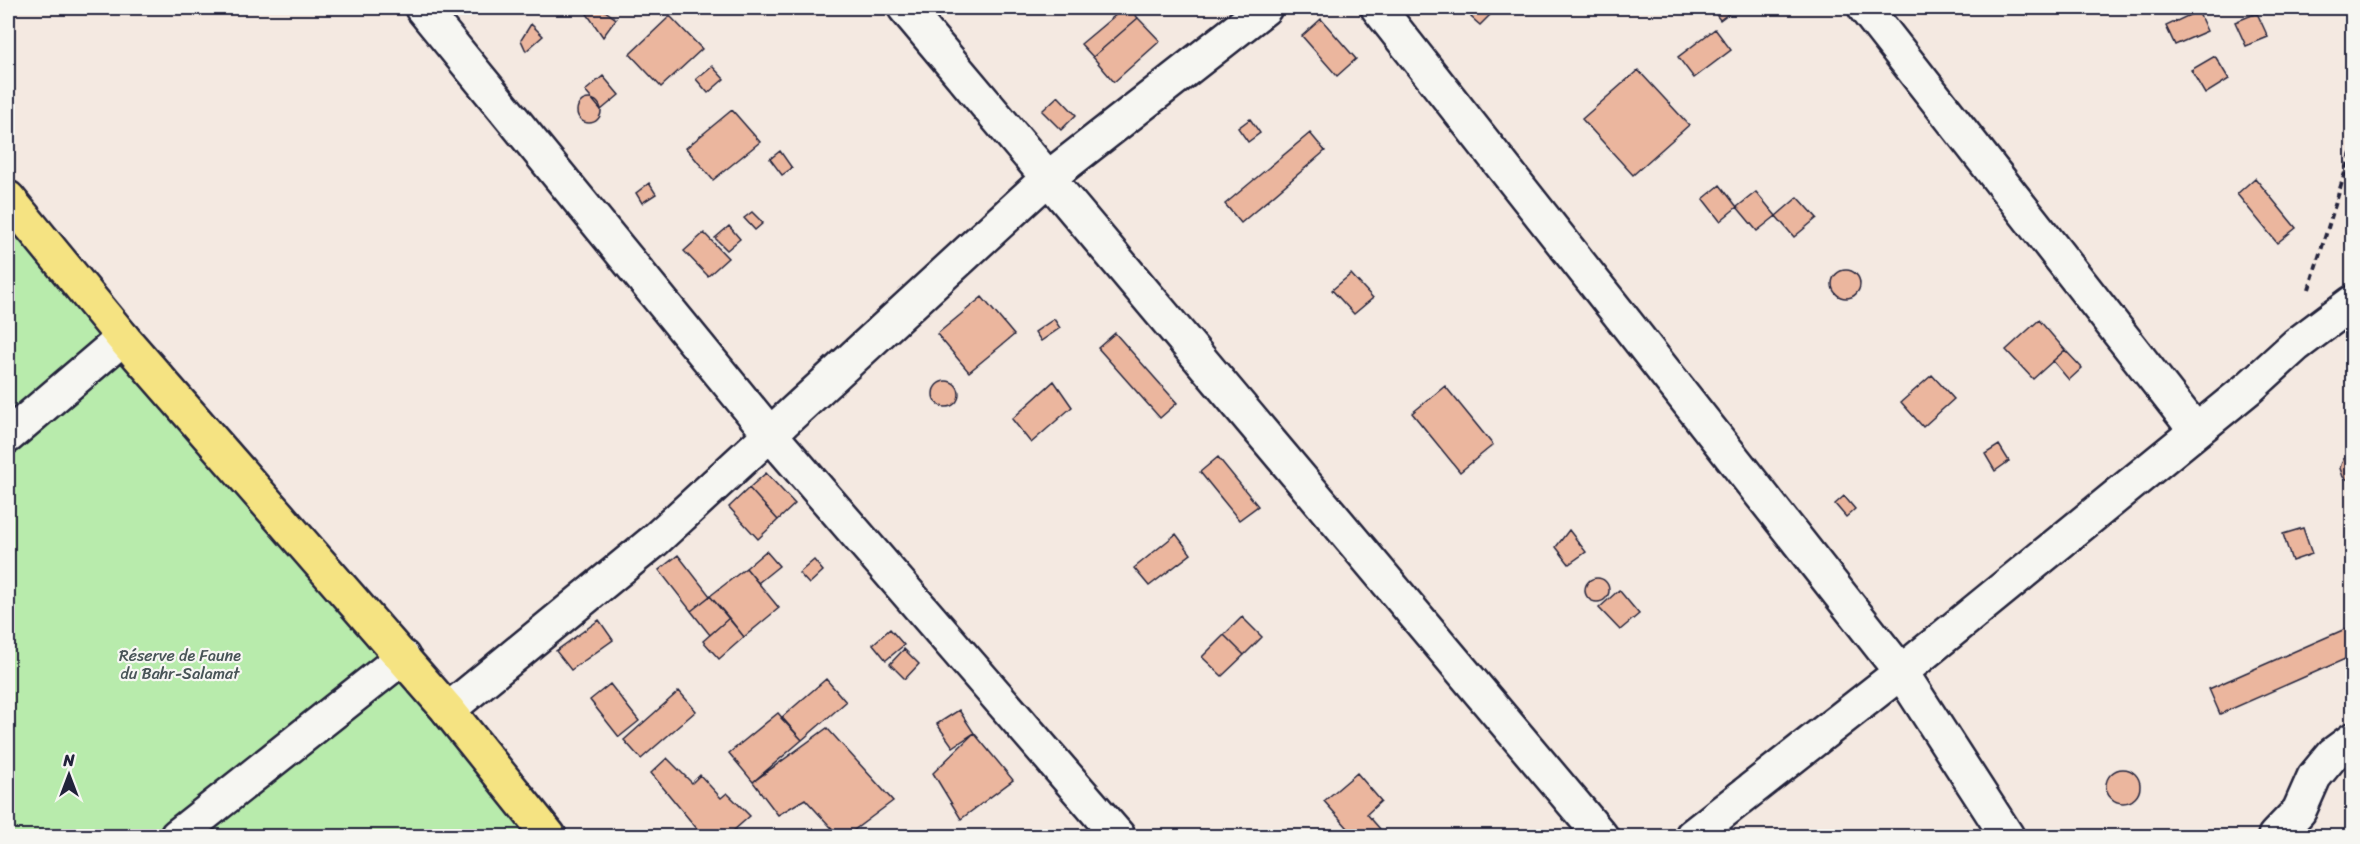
<svg xmlns="http://www.w3.org/2000/svg" width="2360" height="844" font-family="Sriracha,sans-serif">
<style>
.green{fill:#b8ebac;stroke:#6d8674;stroke-width:1.5}
.building{fill:#ebb69e;stroke:#22223b;stroke-width:1.5}
.lines{fill:none;stroke-linecap:round;stroke-linejoin:round}
.street-casing{stroke:#22223b;stroke-width:38}
.primary-casing{stroke:#22223b;stroke-width:38}
.path{stroke:#22223b;stroke-width:4;stroke-dasharray:6 4.5;stroke-linecap:butt}
.street{stroke:#f6f6f2;stroke-width:33}
.primary{stroke:#f5e382;stroke-width:33}
.labels{text-anchor:middle;stroke-width:4.5;stroke-linejoin:round;paint-order:stroke}
.park-label{font-size:16px;fill:#485457;stroke:#f6f6f2}
</style>
<rect width="100%" height="100%" fill="#f4e9e1"/>
<filter id="ink" filterUnits="userSpaceOnUse"><feTurbulence type="fractalNoise" baseFrequency=".0167" numOctaves="2"/><feDisplacementMap in="SourceGraphic" scale="12" xChannelSelector="R" yChannelSelector="G"/><feConvolveMatrix kernelMatrix="1 2 1 2 8 2 1 2 1" color-interpolation-filters="sRGB"/></filter>
<g filter="url(#ink)">
<!-- green -->
<path class="green" d="M8,199l542,637h-542z"/>
<!-- building -->
<path class="building" d="M583,8h18l15,11 -13,18z
M1124,8h5l9,10 -45,39 -12,-13z
M1477,8h9l5,6 -11,11 -9,-8z
M1711,8h25l-16,12z
M2198,11l9,20 -32,14 -9,-19z
M2257,13l11,24 -22,9 -11,-24z
M670,16l32,33 -41,38 -31,-33z
M1138,18l22,23 -46,41 -21,-25z
M1321,19l35,40 -19,17 -35,-40z
M531,24l12,12 -17,15 -5,-11z
M1715,29l16,21 -37,28 -16,-21z
M2215,56l14,23 -24,15 -14,-24z
M712,66l12,13 -16,14 -12,-14z
M1638,70l51,55 -56,50 -51,-56z
M603,76l16,19 -18,15 -16,-19z
M1058,96l18,19 -15,15 -19,-19z
M577 111a12 12 0 1 1 24 0a12 12 0 1 1-24 0Z
M732,110l28,32 -47,38 -27,-32z
M1250,119l10,14 -12,9 -10,-14z
M1310,133l15,18 -84,72 -16,-19z
M780,151l12,17 -10,7 -12,-16z
M2255,178l41,50 -19,15 -40,-49z
M649,183l7,11 -14,9 -6,-10z
M1720,185l17,22 -17,14 -17,-22z
M1756,192l20,24 -19,15 -20,-24z
M1798,197l19,21 -23,19 -18,-21z
M752,212l11,11 -8,7 -11,-12z
M729,226l11,13 -13,11 -12,-12z
M704,233l24,25 -20,18 -24,-25z
M1832 284a14 14 0 1 1 28 0a14 14 0 1 1-28 0Z
M1351,274l22,24 -19,16 -22,-24z
M982,297l32,38 -45,37 -32,-38z
M1054,319l6,9 -19,13 -6,-9z
M2039,320l26,30 -32,29 -27,-29z
M1115,333l62,70 -17,15 -62,-70z
M2065,350l17,18 -13,12 -16,-19z
M1932,375l22,24 -31,28 -22,-25z
M1054,381l18,26 -41,36 -19,-24z
M933 394a13 13 0 1 1 26 0a13 13 0 1 1-26 0Z
M1445,386l48,59 -33,27 -48,-59z
M1999,445l10,16 -14,10 -10,-17z
M2351,453h1v29l-9,-5 -3,-9 3,-9z
M1218,457l40,49 -19,14 -39,-48z
M766,473l29,31 -17,16 -29,-32z
M749,488l29,32 -20,19 -29,-32z
M1844,496l11,13 -9,8 -11,-13z
M2303,528l9,26 -20,7 -9,-27z
M1569,530l17,22 -17,12 -13,-17z
M1176,534l15,20 -42,32 -15,-18z
M766,551l13,15 -21,17 -12,-15z
M678,555l32,41 -19,15 -32,-41z
M814,560l9,11 -14,13 -10,-11z
M746,568l33,40 -35,29 -34,-41z
M1585 590a12 12 0 1 1 24 0a12 12 0 1 1-24 0Z
M1619,590l20,24 -19,16 -21,-22z
M710,596l19,22 -19,17 -19,-24z
M1242,617l20,20 -18,18 -20,-20z
M729,618l15,19 -25,22 -16,-18z
M599,620l14,20 -42,30 -15,-19z
M2352,626v30l-132,58 -11,-25z
M890,629l14,16 -18,15 -13,-16z
M1224,635l20,20 -22,21 -20,-19z
M904,649l15,15 -14,15 -15,-15z
M826,679l20,23 -44,38 -21,-22z
M610,684l29,37 -20,16 -29,-37z
M679,691l17,20 -55,48 -17,-19z
M959,710l15,23 -21,14 -16,-23z
M778,713l24,27 -49,42 -24,-29z
M827,728l66,73 -47,35h-7l-34,-37 -27,16 -25,-33z
M974,733l39,47 -52,39 -28,-46z
M667,758l25,25 8,-8 21,23 6,-5 23,23 -17,15 5,5h-35l-52,-63z
M2106 786a17 17 0 1 1 34 0a17 17 0 1 1-34 0Z
M1357,773l24,28 -14,13 13,15 -9,7h-16l-31,-35z"/>
<g class="lines">
<defs>
<path id="street" d="M422,8l348,426 348,402
M905,8l696,828
M1378,8l523,664 106,164
M1865,8l331,423
M8,436l115,-98
M448,710l206,-169 394,-363 217,-170
M177,836l226,-179
M1692,836l209,-164 349,-285 46,-42 56,-42
M2275,836l24,-25 15,-34 19,-23 19,-14"/>
<path id="primary" d="M8,198l115,140 325,372 101,126"/>
</defs>
<!-- street casing -->
<use href="#street" class="street-casing"/>
<!-- primary casing -->
<use href="#primary" class="primary-casing"/>
<!-- path -->
<path class="path" d="M2309,289l43,-139"/>
<!-- street -->
<use href="#street" class="street"/>
<!-- primary -->
<use href="#primary" class="primary"/>
</g>
</g>
<g class="labels">
<!-- park labels -->
<g class="park-label">
<text x="180" y="661">Réserve de Faune<tspan x="180" dy="18">du Bahr-Salamat</tspan></text>
</g>
</g>
<!-- margin -->
<rect width="2360" height="844" fill="none" stroke="#f6f6f2" stroke-width="30"/>
<rect x="15" y="15" width="2330" height="814" fill="none" stroke="#22223b" stroke-width="2" filter="url(#ink)"/>
<!-- north arrow -->
<g transform="translate(69 775)" stroke="#f6f6f2" stroke-width="4.5" paint-order="stroke">
<path d="M0-4.5L10 22L0 15L-10 22Z" fill="#22223b"/>
<text y="-9" font-size="16" font-weight="bold" text-anchor="middle" fill="#22223b">N</text>
</g>
</svg>
